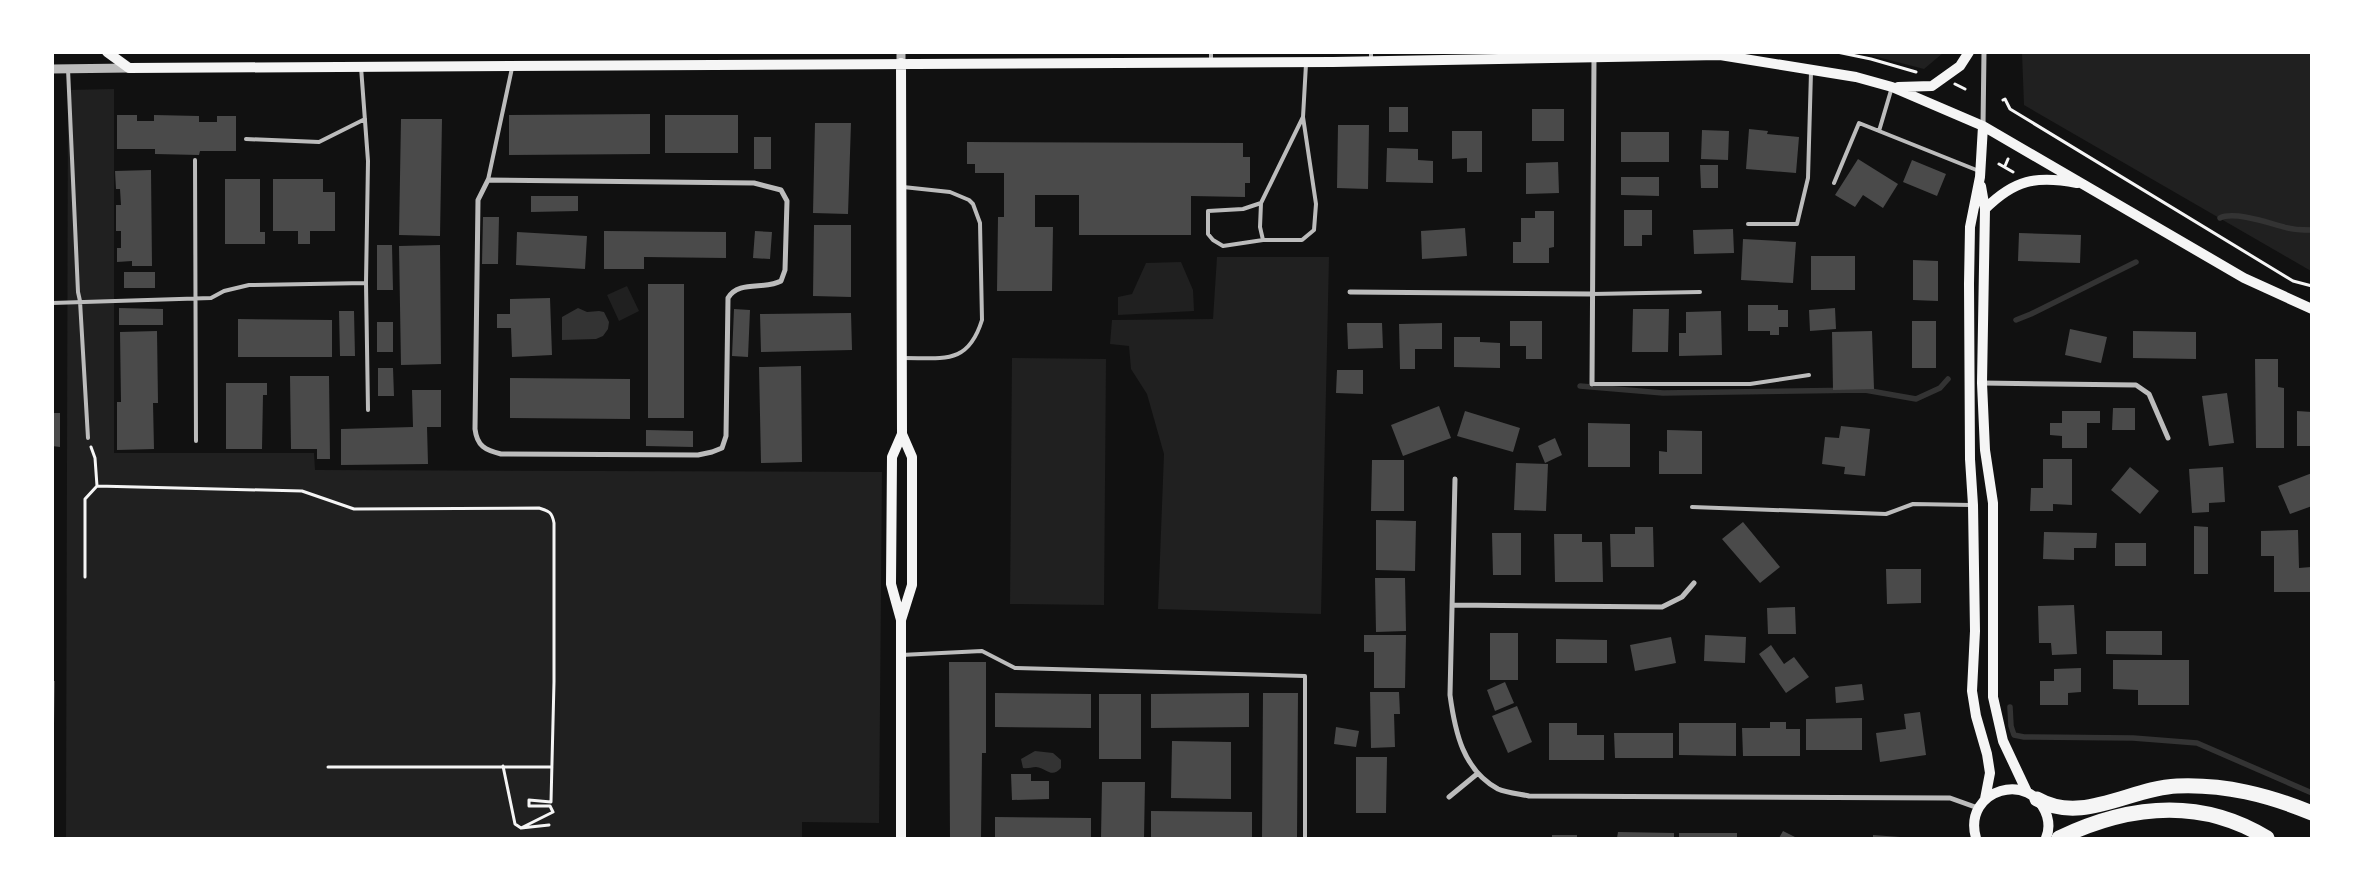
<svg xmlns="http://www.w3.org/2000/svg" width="2364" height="891" font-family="'DM Sans',sans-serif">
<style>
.green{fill:#202020}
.water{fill:#333}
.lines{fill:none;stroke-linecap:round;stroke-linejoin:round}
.stream{stroke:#333;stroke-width:5.5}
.building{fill:#4a4a4a}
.path{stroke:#f5f5f5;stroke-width:3}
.service{stroke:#bcbcbc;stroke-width:4}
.minor{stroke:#bcbcbc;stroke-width:5}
.tertiary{stroke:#bcbcbc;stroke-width:9}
.secondary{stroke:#f5f5f5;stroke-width:10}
.motorway{stroke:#f5f5f5;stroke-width:15}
</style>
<rect width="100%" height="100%" fill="#111"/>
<!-- green -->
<path class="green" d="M1862,53h81l-19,16z
M2022,53h289v218l-287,-166z
M114,89v364h200l1,17 567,2 -3,351 -77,-1v16h-736l2,-748z
M1217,257h112l-8,357 -163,-5 6,-155 -17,-60 -16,-25 -2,-23 -19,-2 2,-24 101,-1z
M1181,262l12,28 1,21 -76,4v-18l14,-3 14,-31z
M627,286l12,25 -20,10 -12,-26z
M1012,358l94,1 -2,246 -94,-1z"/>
<!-- water -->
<path class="water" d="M578,308l9,4 12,-1 5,1 5,10 -1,7 -5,7 -7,3 -34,1v-23z
M1035,751l18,2 8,7v8c-10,11 -14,0 -25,-1 -5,0 -8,2 -13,1l-2,-9z"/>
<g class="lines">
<!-- stream -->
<path class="stream" d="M2220,218c14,-7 49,5 64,9 9,3 19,3 28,3
M2016,320l15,-6 105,-52
M1580,386l83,7 202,-3 51,9 24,-11 8,-9
M2010,707l1,19 3,9 10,2 109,1 64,5 115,50"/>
</g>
<!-- building -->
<path class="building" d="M1389,107h19v25h-19z
M1532,109h32v32h-32z
M650,114v40l-141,1v-40z
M117,115h20v6h17v-6l45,1v6h18v-6h19v35h-36l-1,4 -44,-1v-5h-38z
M665,115h73v38h-73z
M401,119h41l-2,117 -41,-1z
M815,123h36l-3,91 -35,-1z
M1338,125h31l-1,64 -31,-1z
M1749,129l19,2 -1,3 32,3 -3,36 -50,-4z
M1702,130l27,1 -1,29 -27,-1z
M1452,131h30v41h-15v-14l-15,1z
M1621,132h48v30h-48z
M754,137h17v32h-17z
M967,142l276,1v14h7v26h-5v14l-54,-1v39h-112v-40h-44v32h18l-1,64h-55l1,-74h6v-44h-29v-9h-8z
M1387,148l31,1v11l15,1v22l-47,-1z
M1858,159l40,25 -15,24 -20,-13 -8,12 -20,-12z
M1912,160l34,14 -9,22 -34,-14z
M1558,162l1,31 -33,1v-31z
M1700,165h18v23h-17z
M151,170l1,96h-20v-5l-15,1v-14h4v-17h-5v-26h5l-1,-16h-4l-1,-18z
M1621,177h38v19l-38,-1z
M225,179h35v53h5v12h-40z
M273,179h50v13h12v39h-25v13h-12v-13h-25z
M531,196h47v15l-47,1z
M1624,210h28v25h-10v11h-18z
M1535,211h19v36l-5,1v15h-36v-21h8v-24h14z
M483,217h16l-1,47h-16z
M814,225h37v72l-38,-1z
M1465,228l2,28 -45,3 -1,-28z
M1733,229l1,24 -40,1 -1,-24z
M604,231l122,1v26l-82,-1v12h-40z
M755,231l17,1 -2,27 -17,-1z
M517,232l70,4 -2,33 -69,-4z
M2019,233l62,2 -1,28 -62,-2z
M1743,239l53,3 -3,41 -52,-3z
M377,245h15l1,45h-16z
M440,245l1,119 -40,1 -2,-119z
M1811,256h44v34h-44z
M1913,260l25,1v40l-25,-1z
M124,272h31v16h-31z
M648,284h36v134h-36z
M550,298l2,57 -40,2 -1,-29h-14v-14h13v-15z
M1748,305h30v5h10v17h-9v8h-9v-4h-22z
M119,308l44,1v16h-44z
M1835,308l1,21 -26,2 -1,-21z
M734,309l16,1 -2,47 -16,-1z
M1633,309h36l-1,43h-36z
M339,311h15l1,45h-15z
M1721,311l1,44 -43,1v-23h7v-21z
M851,313l1,37 -91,2 -1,-38z
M238,319l94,1v37h-94z
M1510,321h32v38h-16v-13h-16z
M1912,321h24v47h-24z
M377,322h16v30h-16z
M1347,323h35l1,25 -35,1z
M1442,323v26h-27v20h-15l-1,-45z
M2070,329l37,8 -6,26 -36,-8z
M157,331l1,72h-5l1,46 -37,1v-48h4l-1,-70z
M1872,331l2,58 -41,1 -1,-58z
M2133,331l63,1v27l-63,-1z
M1454,337h26v5l20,1v25l-46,-1z
M2255,359h23v28l6,1v60h-28z
M801,366l1,96 -41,1 -2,-96z
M378,368h15l1,28h-16z
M1337,370h26v24l-27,-1z
M290,376h39l1,83h-13v-10h-26z
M510,378l120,1v40l-120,-1z
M226,383h41v12h-4l-1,54h-36z
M412,390h29v37h-14l1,37 -87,1v-36l72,-2z
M2227,393l7,50 -25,3 -7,-50z
M1439,406l12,32 -48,18 -12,-31z
M2113,408h22v22h-23z
M1465,411l55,17 -7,24 -56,-16z
M2062,411h38v12h-13v25h-25v-12l-12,-1v-12h12z
M2297,411l15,1v34h-15z
M52,413h8v34l-8,-1z
M1588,423l42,1v43h-42z
M1841,426l29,3 -5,47 -21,-2 1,-7 -23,-3 3,-27 14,1z
M646,430l47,1v16l-47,-1z
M1667,430l35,1v43h-43v-23l8,1z
M1555,438l7,17 -17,8 -7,-17z
M2043,459h29v46l-19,-1v7h-23l1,-23h12z
M1372,460h32v51h-33z
M1516,463l32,1 -2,47 -32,-1z
M2130,467l29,24 -19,23 -29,-24z
M2223,467l2,35 -16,1v9l-17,1 -3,-44z
M2312,473v33l-22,8 -12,-28z
M1376,520l40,1 -1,50 -39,-1z
M1743,522l37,45 -20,16 -38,-44z
M2194,526l14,1v47h-14z
M1635,527h18l1,40h-43l-1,-33h25z
M2298,530l1,38 12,-1 1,25h-38v-36h-13v-25z
M2044,532l53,1 -1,15h-22v12l-31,-1z
M1492,533h29v42h-28z
M1554,534h28v8h20l1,40h-48z
M2115,543h31v23h-31z
M1886,569h35v34l-34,1z
M1375,578h30l1,53 -30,1z
M2074,605l3,49 -25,1 -1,-12h-12l-1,-37z
M1795,607l1,27h-28l-1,-26z
M2106,631h56v24l-56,-1z
M1490,633h28v47h-28z
M1364,635h42l-1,53h-31v-36h-10z
M1705,635l41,2 -1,26 -41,-2z
M1671,637l5,26 -41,8 -5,-26z
M1556,639l51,1v23h-51z
M1771,645l13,19 10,-7 15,20 -23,16 -27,-39z
M2113,660h76v45h-51v-15l-25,-1z
M949,662h37v91h-4l-1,85h-31z
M2081,668v24l-13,1v12h-28v-24h14v-12z
M52,681h3l-1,43h-2z
M1505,682l9,21 -19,8 -8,-21z
M1862,684l2,16 -28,3 -1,-16z
M1370,692h29l1,22h-6l1,33 -24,1z
M995,693l96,1v34l-96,-1z
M1249,693v34l-98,1v-34z
M1263,693h35l-1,145h-35z
M1099,694h42v65h-42z
M1517,706l15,36 -24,11 -16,-37z
M1920,712l6,43 -46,7 -4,-29 30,-4 -2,-15z
M1862,718v32h-56v-31z
M1770,722h16v7h14v27h-57l-1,-28h28z
M1549,723h28v12h27v25h-55z
M1679,723h57v33l-57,-1z
M1336,727l23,4 -3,16 -22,-3z
M1614,733h59v25h-58z
M1172,741l59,1v57l-60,-1z
M1356,757h31l-1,56h-30z
M1011,774h20v7h18v18l-37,1z
M1102,782h43l-1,56h-43z
M1151,811l101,1v26h-101z
M995,817l96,1v20h-96z
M1783,831l14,7h-18z
M1618,832l56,1v5h-57z
M1679,833h58v5h-58z
M1552,835h25v3h-25z
M1873,835l27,2v1h-27z"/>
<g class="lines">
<!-- path -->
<path class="path" d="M1837,52l34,7 45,13
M1955,84l10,5
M2003,100l2,-1 5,10 283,172 19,5
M1999,164l14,8
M2005,166l3,-7
M91,447l4,11 2,28 205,5 52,18 185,-1c10,3 13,4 15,15v159l-3,120 -22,-2v6h21l3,6 -32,16
M85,577v-78l12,-13
M503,766l12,58 6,4 28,-3
M328,767h224"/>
<!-- service -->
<path class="service" d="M1211,52v10
M1371,52v9
M361,67l7,94 -2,122 2,127
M68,69l10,223 2,9 8,137
M1892,87l-13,44 100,40
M1303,117l3,-53
M246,139l73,3 46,-23
M195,160l1,281
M488,180l24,-112
M1834,183l25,-60 20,8
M903,187l47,5 19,8 4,4 7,19 2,97c-14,45 -38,38 -78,38
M1261,203l-18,6 -35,2v23l5,6 10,6 40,-6h39l12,-10 2,-26 -13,-87 -42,86 -1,24 3,13
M1748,224h49l11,-46 3,-106
M1592,294l108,-2
M52,303l159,-5 13,-7 25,-6 117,-2
M1592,384h158l59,-9
M1692,507l194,7 27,-10 58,1
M901,655l81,-4 33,17 290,8v162"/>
<!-- minor -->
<path class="minor" d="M1983,126l1,-74
M488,180l266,3 27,7 6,11 -2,69 -4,11c-16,9 -43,-1 -53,17l-2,138 -4,12 -10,4 -14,3 -197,-1c-16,-4 -24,-8 -26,-25l3,-229z
M1350,292l242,2
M1982,383l154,2 13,9 19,44
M1592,384l2,-326
M1455,479l-5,216c5,37 13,75 48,94 9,4 22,5 31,7l421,2 28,10
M1452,605l210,2 20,-10 12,-14
M1449,797l28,-23"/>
<!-- tertiary -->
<path class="tertiary" d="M901,63v-11
M52,69l77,-1"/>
<!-- secondary -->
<path class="secondary" d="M107,52l22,16 1204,-6 387,-7 136,22 36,10 91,39 261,152 68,31
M901,63l1,371 10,23v128l-11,35
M1898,87l34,-1 28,-20 9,-14
M1983,126l-3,51 -10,50 -1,57 1,175 3,46 2,126 -3,60 4,25 11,38 3,19 -5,26
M1981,186l4,23 -3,174 3,67 8,53v194l10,44 24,51
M1985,209c29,-29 51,-34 92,-26
M901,838v-218l-10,-36 1,-127 10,-23
M1976,838c-14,-49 56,-69 71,-22 2,7 2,15 -1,22"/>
<!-- motorway -->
<path class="motorway" d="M2037,799c45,26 93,-11 140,-13 48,-2 91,9 135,27
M2059,838c69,-33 141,-41 208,0"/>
</g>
<!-- border -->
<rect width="2364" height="891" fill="none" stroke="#ffffff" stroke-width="108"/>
</svg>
